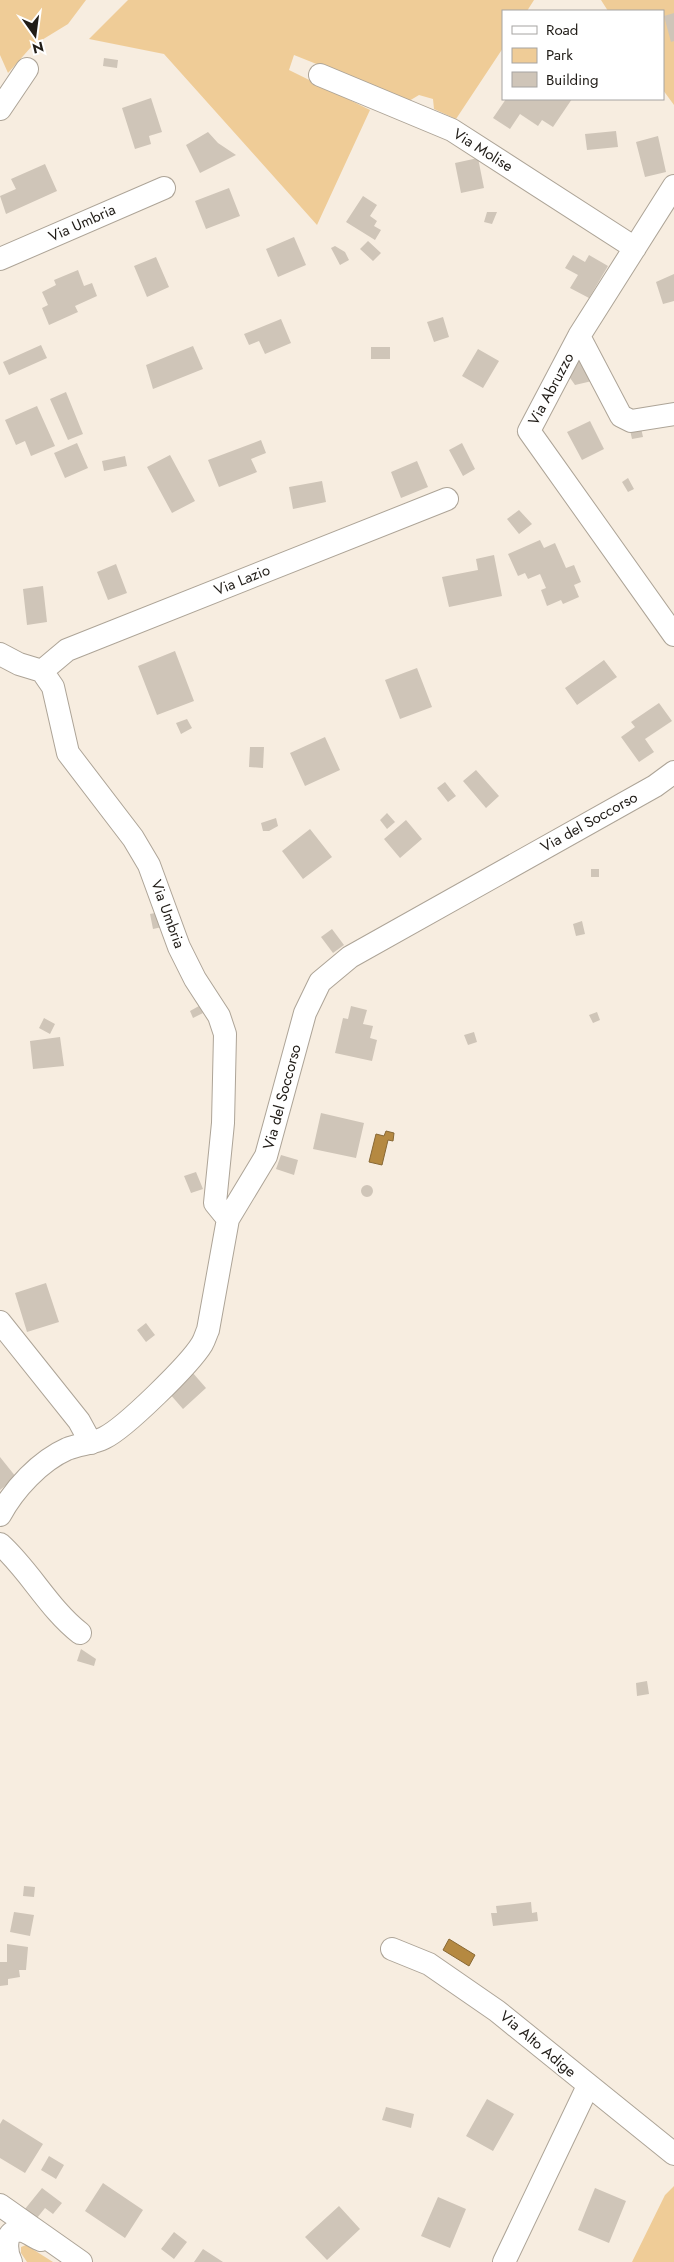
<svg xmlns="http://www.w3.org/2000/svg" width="674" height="2262" font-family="Jost,sans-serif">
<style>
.green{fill:#efcc97}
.water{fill:#b58941;stroke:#886834}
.building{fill:#cfc5b8}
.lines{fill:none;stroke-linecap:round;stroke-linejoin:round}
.minor-casing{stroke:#ada497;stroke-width:24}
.minor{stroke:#fff;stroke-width:22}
.labels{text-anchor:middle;stroke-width:4;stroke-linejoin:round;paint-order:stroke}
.street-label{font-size:15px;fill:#201c17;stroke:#fff}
</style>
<rect width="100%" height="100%" fill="#f7ede0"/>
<!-- green -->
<path class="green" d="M0,0h86l-18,24 -36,22 -24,27 -8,-18z
M128,0h406l-7,11h-24v37l-47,71 -22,-10 -1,-10 -14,-4 -10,6 -115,-46 -5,15 81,40 -53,115 -153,-171 -75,-15z
M601,0h73v105l-11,-15v-79h-55z
M674,2186v76h-42l33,-67z
M26,2245l27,17h-26l-6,-9v-6z"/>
<!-- water -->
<path class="water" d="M386,1131l8,2 -1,8 -5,-1 -6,25 -13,-3 7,-28 8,2z
M449,1939l26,16 -6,11 -26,-16z"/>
<!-- building -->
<path class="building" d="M674,13v28l-3,1 -7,-26z
M104,58l14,2 -1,8 -14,-2z
M151,98l11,34 -13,4 2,8 -16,5 -13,-41z
M506,99h66l-19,28 -11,-7 -4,6 -18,-12 -10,15 -17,-11z
M616,131l2,16 -31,3 -2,-16z
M208,132l10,11 18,12 -36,18 -14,-28z
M658,136l8,36 -21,5 -9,-35z
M478,158l6,30 -23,5 -6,-30z
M45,164l12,27 -51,23 -6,-18 16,-7 -5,-10z
M229,188l11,28 -34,13 -11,-28z
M363,196l14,9 -7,11 7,5 -3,5 7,4 -6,10 -29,-18z
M487,212h10l-5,12 -8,-2z
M294,237l12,28 -28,12 -12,-28z
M368,241l13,12 -8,8 -13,-12z
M335,246l10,6 4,8 -9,5 -9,-17z
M573,255l12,7 4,-7 19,11 -19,32 -19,-10 8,-13 -13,-7z
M156,257l13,30 -22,10 -13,-31z
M78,270l6,16 8,-3 5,13 -22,10 3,6 -29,13 -7,-17 6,-3 -6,-13 14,-7 -2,-5z
M674,274v27l-11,3 -7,-22z
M443,317l6,20 -15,5 -7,-20z
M281,319l10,24 -26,11 -6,-13 -10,4 -5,-11z
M41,345l6,13 -38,17 -6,-13z
M193,346l10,23 -50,20 -7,-24z
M371,347h19v12h-19z
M478,349l21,12 -16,27 -21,-12z
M580,357l12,24 -17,4 -7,-10z
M66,392l17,42 -15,6 -18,-41z
M37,406l18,40 -24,10 -6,-15 -9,4 -11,-25z
M590,421l14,28 -22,11 -15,-28z
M641,428l2,9 -11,2 -2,-9z
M261,440l5,13 -15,6 6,13 -38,15 -11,-27z
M77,443l11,25 -23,10 -11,-25z
M462,443l13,26 -12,7 -14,-26z
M170,455l25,46 -23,12 -25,-46z
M125,456l2,10 -23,5 -2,-10z
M417,461l11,26 -27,11 -10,-26z
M628,478l6,11 -6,3 -6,-10z
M322,481l4,21 -33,7 -4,-22z
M519,510l13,14 -13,10 -12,-15z
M540,540l4,8 11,-5 11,25 8,-3 7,17 -7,3 5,12 -16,7 -2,-4 -14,6 -6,-16 5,-2 -6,-14 -12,5 -3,-6 -7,3 -10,-22z
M494,555l8,41 -53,11 -7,-30 36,-7 -2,-11z
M116,564l11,29 -19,7 -11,-28z
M43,586l4,36 -20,3 -4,-36z
M175,651l19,50 -37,14 -19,-49z
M604,660l13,17 -40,28 -12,-17z
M417,668l15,39 -32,12 -15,-39z
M659,703l13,18 -27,18 9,13 -15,10 -18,-25 14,-10 -4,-5z
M187,719l5,9 -11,6 -5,-11z
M325,737l15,33 -35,16 -15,-33z
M250,747h14l-1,21 -14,-1z
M476,770l23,26 -13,12 -23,-27z
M445,782l11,14 -8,6 -11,-14z
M387,813l8,9 -8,7 -7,-9z
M276,818l2,8 -9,5h-6l-2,-8z
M406,820l16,19 -22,19 -16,-19z
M310,829l22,28 -29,22 -21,-28z
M591,869h8v8h-8z
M160,912l2,15 -9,2 -3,-15z
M582,921l3,13 -9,2 -3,-12z
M332,929l12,16 -11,8 -12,-16z
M199,1006l4,7 -10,5 -3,-7z
M351,1006l16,4 -4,14 10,2 -3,12 7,2 -5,21 -37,-8 8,-35 5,1z
M597,1012l3,8 -7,3 -4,-8z
M44,1018l11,6 -5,10 -11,-6z
M474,1032l3,10 -9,3 -4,-10z
M60,1037l4,29 -31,3 -3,-28z
M321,1113l43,10 -8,35 -43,-9z
M281,1155l17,5 -4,15 -18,-6z
M196,1172l7,17 -12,4 -7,-17z
M361 1191a6 6 0 1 1 12 0a6 6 0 1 1-12 0Z
M46,1283l13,39 -32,10 -12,-39z
M146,1323l9,12 -9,7 -9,-12z
M192,1372l14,16 -23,21 -14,-16z
M0,1457l16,20 -16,13z
M81,1649l15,10 -2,7 -17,-5z
M647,1681l2,13 -12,2 -1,-13z
M24,1886l11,1 -1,10 -11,-1z
M531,1902l1,11 5,-1 1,9 -45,5 -2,-13h6l-1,-7z
M14,1912l20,3 -4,21 -20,-4z
M7,1944l21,3 -2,23h-7l1,7 -12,2v6l-8,1v-24h7z
M487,2099l27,15 -21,37 -27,-15z
M386,2107l28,7 -3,14 -29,-8z
M3,2119l40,25 -18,29 -25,-15v-34z
M49,2156l15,9 -8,14 -15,-9z
M103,2183l40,27 -18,28 -40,-27z
M42,2188l20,15 -9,11 -8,-6 -8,10 -12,-9z
M595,2188l31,13 -17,42 -31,-13z
M438,2197l28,12 -16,39 -29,-12z
M339,2206l21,23 -33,31 -22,-23z
M174,2232l13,10 -13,17 -13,-10z
M203,2249l20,13h-29z"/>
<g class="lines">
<defs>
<path id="minor" d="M320,75l132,55 183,118
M0,109l27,-40
M674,186l-95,150 -50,95 145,204
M0,259l164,-71
M579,336l42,80 10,5 43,-7
M0,654l19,10 23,7 11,16 15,66 65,85 16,27 30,82 16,32 24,37 6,18 -2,89 -8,80 13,16
M42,671l25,-21 380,-151
M0,1322l79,99 12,22
M0,1515c14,-26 40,-54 67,-66 12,-5 25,-5 37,-11 21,-10 86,-74 98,-94 3,-5 4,-10 6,-14l20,-111 38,-63 39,-143 15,-31 30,-25 305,-171 19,-14
M0,1544c30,27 49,65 80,89
M392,1949l37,15 68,47 177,143
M0,2205l81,57
M11,2262c-5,-10 -8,-34 11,-31 6,1 13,7 19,9
M504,2262l84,-176"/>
</defs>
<!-- minor casing -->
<use href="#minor" class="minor-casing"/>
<!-- minor -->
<use href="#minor" class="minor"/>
</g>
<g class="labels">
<!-- street labels -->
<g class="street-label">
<text transform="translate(483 150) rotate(32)" y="5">Via Molise</text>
<text transform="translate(82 223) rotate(-24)" y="5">Via Umbria</text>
<text transform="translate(551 389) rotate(-62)" y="5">Via Abruzzo</text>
<text transform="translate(242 580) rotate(-22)" y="5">Via Lazio</text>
<text transform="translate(589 822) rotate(-29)" y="5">Via del Soccorso</text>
<text transform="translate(168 914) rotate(70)" y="5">Via Umbria</text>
<text transform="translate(282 1097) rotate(-75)" y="5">Via del Soccorso</text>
<text transform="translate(538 2044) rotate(40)" y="5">Via Alto Adige</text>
</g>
</g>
<!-- legend -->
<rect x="502" y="10" width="162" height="90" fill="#ffffff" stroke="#a6a4a2"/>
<rect x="512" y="26" width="25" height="8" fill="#ffffff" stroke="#a6a4a2"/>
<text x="546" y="35" font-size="15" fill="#201c17">Road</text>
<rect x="512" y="48" width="25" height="15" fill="#efcc97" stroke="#a6a4a2"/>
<text x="546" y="60" font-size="15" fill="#201c17">Park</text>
<rect x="512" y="72" width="25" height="15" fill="#cfc5b8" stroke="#a6a4a2"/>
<text x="546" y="85" font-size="15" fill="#201c17">Building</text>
<!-- north arrow -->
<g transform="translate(35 35) rotate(166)" stroke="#ffffff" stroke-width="4" paint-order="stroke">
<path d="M0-4L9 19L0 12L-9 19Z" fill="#201c17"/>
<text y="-8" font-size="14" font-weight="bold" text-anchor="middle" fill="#201c17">N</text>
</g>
</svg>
